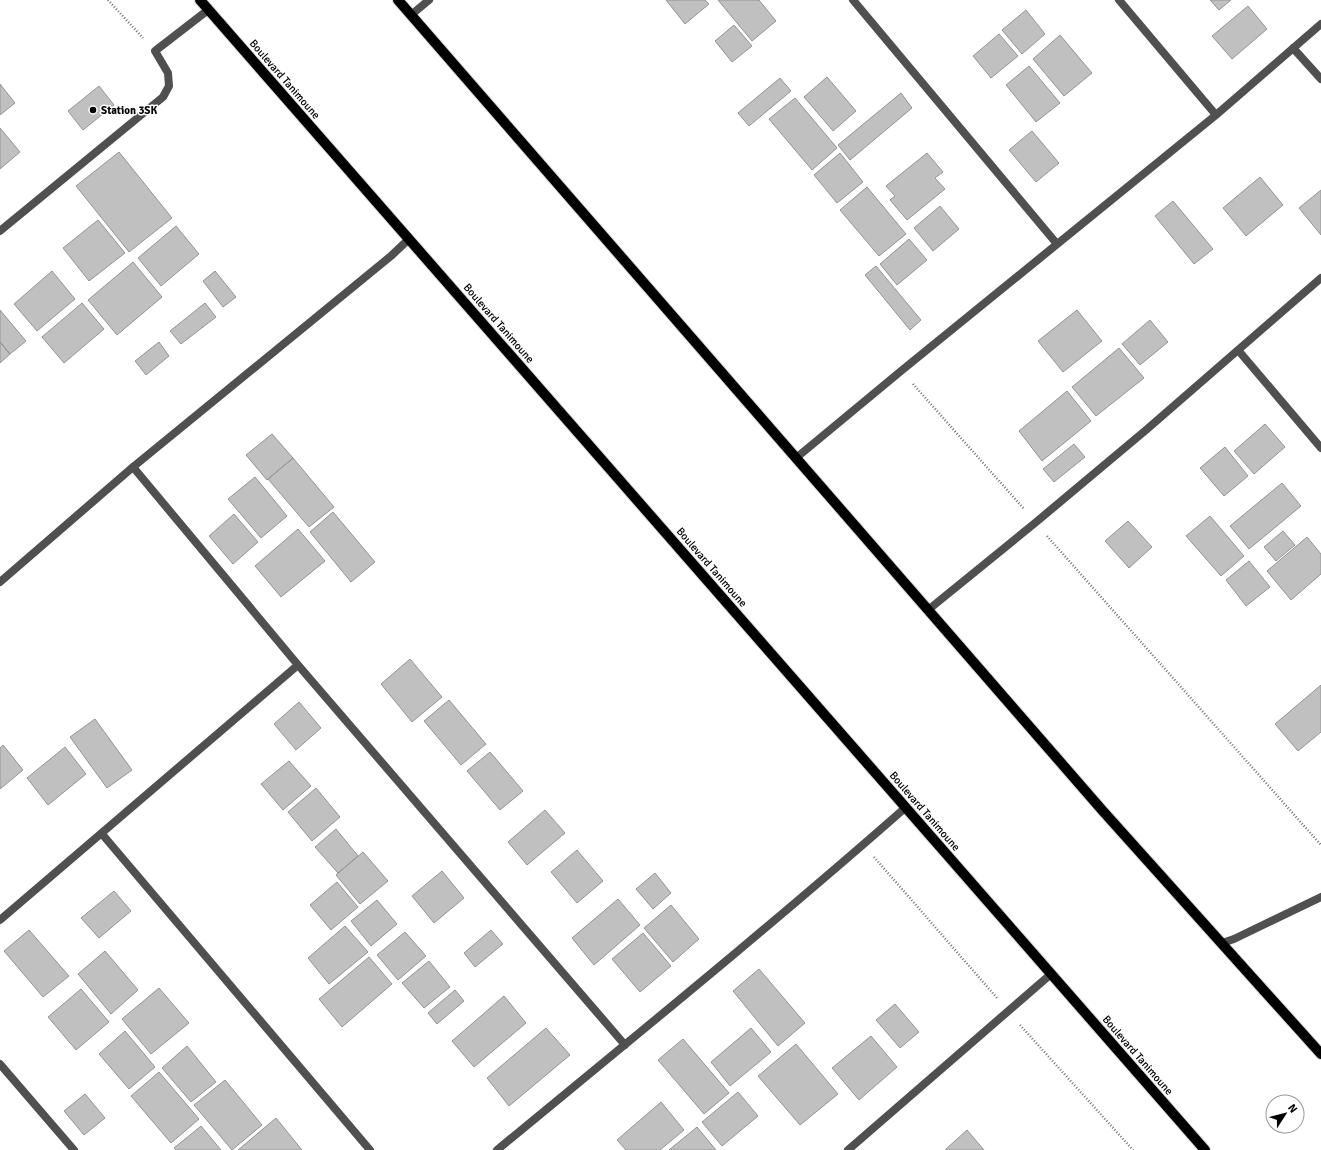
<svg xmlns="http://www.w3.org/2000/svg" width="1321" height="1150" font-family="Signika,sans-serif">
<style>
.building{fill:#c0c0c0;stroke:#949494}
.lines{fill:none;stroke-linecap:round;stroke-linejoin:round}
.primary-casing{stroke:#dbdbdb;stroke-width:12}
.path{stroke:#727272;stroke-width:2.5;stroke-dasharray:1 2;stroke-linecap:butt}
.minor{stroke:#505050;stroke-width:8}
.tertiary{stroke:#505050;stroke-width:8}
.primary{stroke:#000;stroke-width:10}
.poi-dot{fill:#000;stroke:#fff;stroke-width:1.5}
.labels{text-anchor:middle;stroke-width:3;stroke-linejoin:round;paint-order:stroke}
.street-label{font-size:11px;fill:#000;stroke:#fff}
.poi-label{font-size:11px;font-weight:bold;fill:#000;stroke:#fff;text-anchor:start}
</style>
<rect width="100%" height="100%" fill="#fff"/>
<!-- building -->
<path class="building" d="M666,0h39l4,4 -24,20z
M718,0h41l17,21 -24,20z
M1210,0h21l-12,10z
M1248,6l19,23 -35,30 -20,-23z
M1026,10l19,24 -23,20 -20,-24z
M734,25l18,21 -20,16 -17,-21z
M999,34l19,22 -27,22 -18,-22z
M1060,35l32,38 -28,23 -31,-37z
M1029,66l31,37 -24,19 -30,-37z
M827,77l29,34 -23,20 -29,-34z
M780,78l11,13 -42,35 -11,-13z
M0,84l15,19 -15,12z
M99,86l15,19 -31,25 -15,-19z
M901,93l11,15 -62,52 -12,-15z
M795,98l42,50 -25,22 -43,-51z
M0,128l20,24 -20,17z
M1032,131l27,32 -23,19 -27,-32z
M119,152l53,66 -43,34 -53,-66z
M840,153l23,29 -26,21 -23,-28z
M927,153l16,19 -8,6 10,11 -38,31 -17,-20 5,-4 -9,-10z
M1260,177l23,28 -37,31 -23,-28z
M867,187l39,47 -27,22 -39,-46z
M1321,190v45l-22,-27z
M1173,201l40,48 -19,15 -39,-48z
M940,206l19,23 -26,22 -19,-23z
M98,220l27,33 -36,28 -26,-33z
M176,226l23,28 -38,32 -23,-28z
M909,239l18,21 -30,25 -17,-21z
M133,262l29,35 -45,38 -29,-35z
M876,266l45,54 -11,10 -45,-55z
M52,271l23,28 -38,32 -23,-27z
M215,271l21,26 -13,10 -20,-26z
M82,303l22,26 -40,34 -22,-26z
M205,303l11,14 -35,27 -11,-13z
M0,310l26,31 -16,13 -10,-12z
M1077,310l25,31 -39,31 -25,-31z
M1150,320l18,22 -28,23 -18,-21z
M0,342l10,12 -10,9z
M159,342l10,14 -23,19 -11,-14z
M1119,348l25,30 -48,38 -24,-29z
M1067,391l24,30 -49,40 -23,-30z
M1265,424l20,23 -31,27 -20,-23z
M272,434l21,24 -26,22 -21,-25z
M1074,444l11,13 -31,25 -11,-13z
M1225,447l23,29 -24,20 -24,-28z
M293,458l41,49 -25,20 -41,-48z
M255,477l32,39 -26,22 -33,-39z
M1282,483l19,23 -52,43 -19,-23z
M333,512l42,50 -24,20 -41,-50z
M234,514l24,28 -25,22 -24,-28z
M1210,516l34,40 -23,20 -35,-40z
M1128,521l24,26 -23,21 -24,-27z
M298,529l27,32 -44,36 -26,-31z
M1283,531l12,14 -19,16 -12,-14z
M1307,537l14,17v20l-30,26 -24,-29z
M1249,561l21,26 -24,19 -20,-26z
M410,659l32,38 -30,25 -31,-38z
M1321,685v47l-23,19 -23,-27z
M449,700l37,44 -25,21 -37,-44z
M299,702l22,26 -25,22 -22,-26z
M95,719l37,51 -25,18 -37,-51z
M3,745l20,25 -23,19v-41z
M65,747l21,27 -38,31 -21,-27z
M490,752l33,39 -23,19 -33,-39z
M289,761l22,25 -28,24 -22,-26z
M316,788l24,29 -28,24 -24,-29z
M545,810l20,23 -38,32 -19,-23z
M336,829l22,27 -20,17 -23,-26z
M577,850l26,31 -26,22 -26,-31z
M363,852l25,29 -28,23 -24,-29z
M442,871l22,27 -30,25 -22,-27z
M655,873l16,20 -18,16 -17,-20z
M337,882l21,25 -27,23 -21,-25z
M114,891l17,20 -32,27 -18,-20z
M618,899l22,26 -46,40 -22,-27z
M377,900l20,24 -26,22 -20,-25z
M671,905l28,34 -26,23 -29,-34z
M345,926l23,26 -39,32 -21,-26z
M29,930l40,46 -26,21 -39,-46z
M491,930l12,14 -28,23 -11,-14z
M405,932l21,24 -28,24 -21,-25z
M643,933l28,33 -31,26 -28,-33z
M105,951l33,39 -27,24 -33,-40z
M369,957l23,27 -50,43 -23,-28z
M429,961l21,26 -26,21 -22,-25z
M759,969l46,54 -27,23 -45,-55z
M159,988l30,35 -38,31 -29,-35z
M81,989l28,33 -33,28 -28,-33z
M455,990l9,11 -27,23 -9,-11z
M504,996l22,27 -52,44 -22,-26z
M895,1004l24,28 -19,16 -24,-28z
M546,1028l24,27 -61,51 -22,-28z
M751,1028l20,24 -41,34 -19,-24z
M125,1031l30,36 -26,22 -30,-35z
M871,1036l26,31 -38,33 -27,-32z
M683,1039l46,54 -25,21 -46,-54z
M796,1044l42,50 -38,31 -42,-49z
M187,1046l29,36 -25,20 -29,-34z
M159,1072l40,47 -28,24 -40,-47z
M225,1080l37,45 -30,25 -38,-45z
M738,1092l20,24 -36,30 -20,-24z
M85,1094l20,24 -21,17 -20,-24z
M661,1102l23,28 -24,20h-34l-9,-10z
M276,1118l26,32h-64z
M201,1126l20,24h-45l-2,-2z
M697,1127l19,23h-47z
M967,1130l17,20h-38v-1z"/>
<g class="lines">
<defs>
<path id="primary" d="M200,0l1005,1150
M398,0l704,810 219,244"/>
</defs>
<!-- primary casing -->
<use href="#primary" class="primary-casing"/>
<!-- path -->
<path class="path" d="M108,0l35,38
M913,384l111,125
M1047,536l274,309
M874,857l123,141
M1020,1025l113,125"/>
<!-- minor -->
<path class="minor" d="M853,0l204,244
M1119,0l97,115
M411,15l18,-15
M1293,48l28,31
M0,231l163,-134 6,-11 -1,-13 -13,-22 53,-41
M1238,350l83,98
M796,458l105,-87 315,-256 105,-91
M133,467l165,198 327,380
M928,610l107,-87 111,-93 175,-152
M102,834l268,316
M0,920l298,-255
M1222,943l12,-4 87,-42
M0,1064l74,86
M497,1150c137,-113 275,-225 408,-342
M848,1150l203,-176"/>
<!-- tertiary -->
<path class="tertiary" d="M0,582l133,-115 258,-211 18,-17"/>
<!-- primary -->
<use href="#primary" class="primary"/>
</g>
<!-- markers -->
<circle class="poi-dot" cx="93" cy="110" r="4"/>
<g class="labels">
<!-- street labels -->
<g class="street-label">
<text transform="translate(285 79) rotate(49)" y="4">Boulevard Tanimoune</text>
<text transform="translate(499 323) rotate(49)" y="4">Boulevard Tanimoune</text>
<text transform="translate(712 567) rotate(49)" y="4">Boulevard Tanimoune</text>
<text transform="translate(925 811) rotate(49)" y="4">Boulevard Tanimoune</text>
<text transform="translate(1138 1055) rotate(49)" y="4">Boulevard Tanimoune</text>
</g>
<!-- poi labels -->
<g class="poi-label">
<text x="101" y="114">Station 3SK</text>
</g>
</g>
<!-- north arrow -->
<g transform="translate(1285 1114) rotate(54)"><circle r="19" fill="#ffffff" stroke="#999999"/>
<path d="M0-3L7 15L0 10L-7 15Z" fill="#000000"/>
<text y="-6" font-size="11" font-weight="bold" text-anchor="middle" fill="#000000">N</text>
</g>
</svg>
